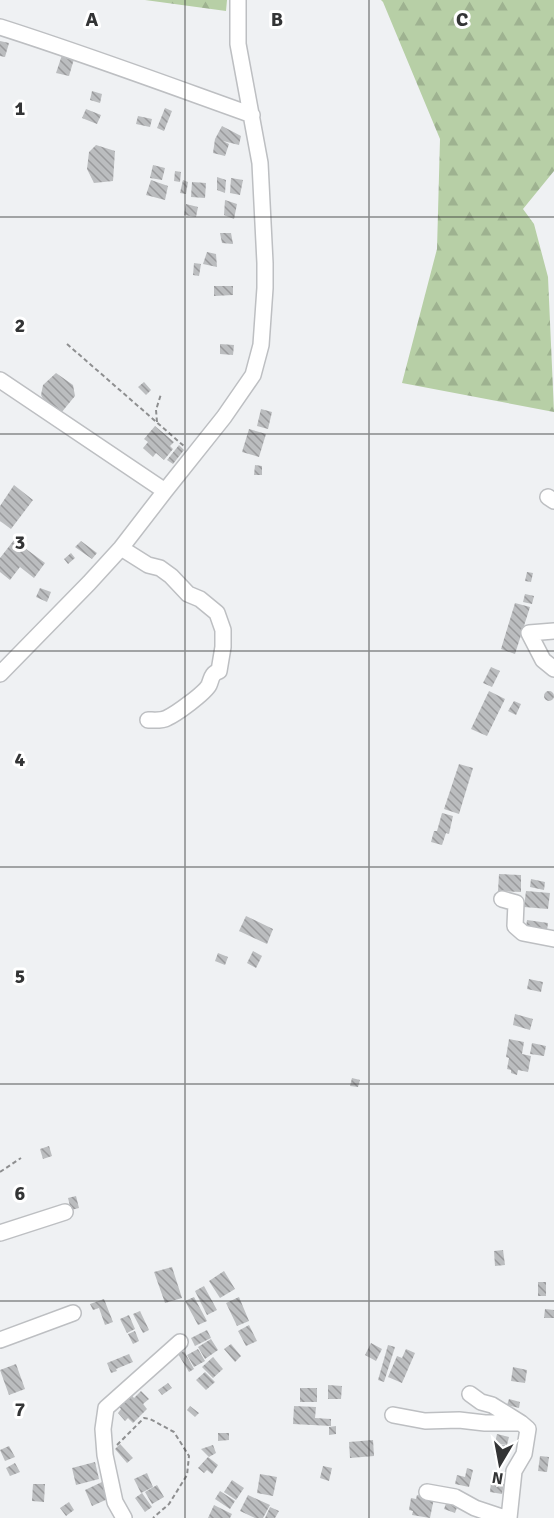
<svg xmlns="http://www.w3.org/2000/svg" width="554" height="1518" font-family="Signika,sans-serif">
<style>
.forest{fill:url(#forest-firs)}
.building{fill:url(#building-back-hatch)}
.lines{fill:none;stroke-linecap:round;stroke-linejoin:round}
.minor-casing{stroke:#bdbfc2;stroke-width:18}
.path{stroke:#8e8f90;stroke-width:2;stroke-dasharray:4.5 3;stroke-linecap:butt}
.minor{stroke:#fff;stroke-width:15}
.grid{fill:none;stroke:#333435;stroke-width:1.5;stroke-opacity:0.55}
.grid-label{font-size:20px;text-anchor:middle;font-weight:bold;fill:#333435;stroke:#fff;stroke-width:6;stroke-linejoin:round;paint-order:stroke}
</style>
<defs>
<pattern id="forest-firs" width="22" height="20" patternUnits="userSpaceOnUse" patternTransform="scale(1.5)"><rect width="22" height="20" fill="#b7cfa6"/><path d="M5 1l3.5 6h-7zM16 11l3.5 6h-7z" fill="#9eb290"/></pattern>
<pattern id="building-back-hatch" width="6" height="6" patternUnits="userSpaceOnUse" patternTransform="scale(1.5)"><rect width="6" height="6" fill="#bbbdbf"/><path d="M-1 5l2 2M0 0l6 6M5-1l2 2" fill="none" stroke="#999a9c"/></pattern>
</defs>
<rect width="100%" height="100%" fill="#eff1f3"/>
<!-- forest -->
<path class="forest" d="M145,0h82l-1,11z
M381,0h173v171l-31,38 11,15 14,53 6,135 -152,-29 35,-134 3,-110 -57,-137z"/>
<!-- building -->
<path class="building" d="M0,41l9,2 -4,14 -5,-1z
M62,55l12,4 -5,17 -13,-3z
M92,91l10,3 -2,9 -10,-3z
M165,108l7,3 -8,20 -7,-3z
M86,109l15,6 -4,9 -15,-6z
M138,116l14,3 -2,8 -14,-3z
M222,126l19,10 -2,9 -16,-4 6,3 -4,12 -12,-3 2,-14z
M96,145l19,6 -2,30 -19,2 -7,-14 2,-17z
M153,165l12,3 -3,12 -12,-2z
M175,171l6,1 -1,10 -6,-1z
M217,177l9,3 -1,13 -8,-3z
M231,178l12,2 -3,15 -10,-2z
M151,180l17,6 -3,14 -19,-5z
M183,180l5,2 -2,12 -6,-1z
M192,182l14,1 -1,15 -14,-1z
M225,200l12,4 -3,15 -10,-4z
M186,204l12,3 -2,10 -12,-2z
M220,233h11l2,11 -11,-1z
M207,252l9,2 1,13 -14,-3z
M194,263l7,1 -2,12 -6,-1z
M214,286h19v9l-19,1z
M220,344l14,1 -1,10 -13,-1z
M56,373l17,12 2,11 -14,17 -15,-9 -5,-9 2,-10z
M144,382l7,8 -5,5 -8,-8z
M261,409l11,3 -4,17 -11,-3z
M155,426l19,16 -4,4 3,3 -9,11 -8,-7 -3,4 -10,-9 5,-6 -4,-3z
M249,429l17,5 -7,23 -17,-5z
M179,445l5,5 -11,14 -6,-4z
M255,465l7,1v9h-8z
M14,485l19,15 -22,29 -11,-8v-15z
M14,540l31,23 -11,15 -14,-11 -10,13 -10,-8v-14z
M81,541l16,12 -5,6 -17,-12z
M71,553l4,5 -7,6 -4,-5z
M527,572l6,1 -2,9 -6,-1z
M40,588l11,4 -4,10 -11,-5z
M525,594l9,2 -2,8 -9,-2z
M515,603l15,4 -15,47 -14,-5z
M491,667l9,4 -8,16 -9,-4z
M489,691l16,8 -18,37 -16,-7z
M544 696a5 5 0 1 1 10 0a5 5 0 1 1-10 0Z
M514,701l7,3 -5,11 -8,-4z
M459,764l14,4 -14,46 -15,-5z
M442,813l11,3 -4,18 -3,-1 -4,12 -11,-3 3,-11h3z
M499,874l22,1v17l-23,-1z
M531,879l14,3 -1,8 -14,-3z
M526,891l24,2 -2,16 -24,-2z
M246,916l27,13 -6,15 -28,-13z
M527,920l21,3 -1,7 -21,-2z
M253,951l9,5 -6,12 -9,-5z
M218,953l10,4 -3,8 -10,-4z
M529,979l14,3 -2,10 -14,-3z
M515,1014l18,5 -3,11 -17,-5z
M509,1039l15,3 -2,12 9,2 -3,16 -10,-2 -1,5 -6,-2v-3l-4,-1 2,-11 -3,-1z
M532,1043l14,3 -2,10 -14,-2z
M352,1078l8,2 -2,7 -8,-1z
M49,1146l3,10 -9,3 -3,-10z
M76,1196l3,12 -8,2 -3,-12z
M503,1250l2,15 -10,1 -1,-15z
M172,1267l10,31 -17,5 -11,-31z
M224,1271l11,18 -15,9 -11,-17z
M538,1282h8v14h-8z
M204,1286l13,24 -10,5 -12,-24z
M194,1297l13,24 -9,4 -13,-24z
M239,1297l10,24 -12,5 -11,-23z
M104,1299l9,23 -8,3 -6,-17 -6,2 -3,-6z
M545,1309l9,1v8h-10z
M140,1311l9,19 -6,3 -10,-19z
M129,1315l6,14 -8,4 -7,-14z
M249,1325l8,16 -11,5 -8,-15z
M207,1330l4,8 -16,8 -4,-8z
M135,1331l4,10 -6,3 -5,-10z
M211,1339l7,11 -13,9 -7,-12z
M371,1343l11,6 -6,12 -11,-6z
M231,1344l10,12 -6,6 -11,-13z
M388,1345l7,2 -11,35 -6,-2z
M198,1349l7,12 -11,6 -7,-12z
M406,1349l9,4 -13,30 -14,-6 9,-21 5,2z
M184,1351l10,18 -5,3 -11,-18z
M129,1354l4,8 -17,7 1,2 -6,2 -4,-10z
M213,1357l10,12 -10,9 -11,-11z
M16,1364l9,25 -16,6 -9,-25z
M513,1367l14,3 -2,13 -14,-2z
M205,1372l10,10 -9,8 -10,-10z
M168,1383l4,5 -10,7 -4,-5z
M328,1385l14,1 -1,13h-13z
M300,1388h17v14h-17z
M141,1391l8,8 -6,5 4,5 -14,14 -5,-5 -3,3 -7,-8 3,-4 -4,-4 13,-12 4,5z
M509,1399l11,3 -1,6 -12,-3z
M190,1406l9,7 -4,4 -8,-7z
M294,1406l22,1 -1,11 16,1v7l-38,-2z
M336,1426v8l-7,1v-8z
M218,1433h11v7l-11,1z
M497,1434l12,3 -2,8 -12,-2z
M373,1440l1,16 -24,2 -1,-16z
M120,1444l13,14 -6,5 -12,-14z
M496,1444l9,1 -2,11 -9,-1z
M213,1445l3,8 -7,4 -8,-8z
M9,1446l6,11 -10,4 -5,-11z
M540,1456l9,1 -2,15 -9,-1z
M208,1457l10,8 -6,9 -5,-4 -3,3 -6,-5z
M95,1462l4,17 -23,6 -4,-17z
M15,1463l5,9 -10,4 -4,-8z
M323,1466l9,2 -3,13 -9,-3z
M467,1468l6,2 -4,17 -14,-3 2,-9 8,2z
M147,1473l6,14 -12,6 -7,-14z
M260,1474l17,3 -4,19 -16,-3z
M232,1480l12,8 -8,12 -12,-8z
M102,1482l8,16 -18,8 -7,-16z
M491,1482l13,2 -2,10 -12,-2z
M33,1484h12l-1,18 -12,-1z
M157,1485l7,12 -12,7 -7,-12z
M220,1491l15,10 -5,8 -15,-10z
M142,1493l10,14 -7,5 -10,-14z
M248,1495l22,10 -7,13h-8l-15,-7z
M417,1495l17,3 -4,20 -18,-3 1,-4 -4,-1 2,-12 5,1z
M448,1498l11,4 -4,11 -11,-4z
M69,1502l5,8 -8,6 -6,-8z
M214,1505l18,9 -2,4h-22z
M270,1507l9,4 -4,7h-10z"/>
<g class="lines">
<defs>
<path id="minor" d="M0,27c85,27 168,58 252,88
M0,380l165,111
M548,497l6,4
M121,548l27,17 12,3 11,8 17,18 12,5 17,14 6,17v17l-4,24c-8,3 -7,7 -10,14 -4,8 -33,29 -42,33 -5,3 -13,2 -19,2
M554,631l-25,2 14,27 11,9
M0,674l89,-91 32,-35 44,-57 59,-74 29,-42 8,-30 4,-57v-25l-5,-100 -22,-119v-44
M502,899l14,4 -1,23 8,7 31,6
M0,1233l65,-21
M0,1340l73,-27
M470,1394l11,8 11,3 29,18
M393,1415l32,6 34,-1 26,3h36l7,6 -4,25 -10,17 -5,47
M427,1492l28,5 20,11 30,10
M124,1518l-9,-16 -10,-47 -2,-26 3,-21 74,-66"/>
</defs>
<!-- minor casing -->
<use href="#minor" class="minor-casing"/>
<!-- path -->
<path class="path" d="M67,344l118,103
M157,422l-1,-12 5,-16
M0,1172l21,-14
M117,1445l27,-27 6,1 24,13 15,24 -2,19 -18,29 -16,14"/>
<!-- minor -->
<use href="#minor" class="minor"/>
</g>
<!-- grid -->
<path class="grid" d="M185,0v1518M369,0v1518M0,217h554M0,434h554M0,651h554M0,867h554M0,1084h554M0,1301h554"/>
<g class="grid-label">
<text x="92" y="26">A</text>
<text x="277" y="26">B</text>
<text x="462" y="26">C</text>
<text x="20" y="115">1</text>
<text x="20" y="332">2</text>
<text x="20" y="549">3</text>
<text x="20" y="766">4</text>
<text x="20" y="983">5</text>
<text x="20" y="1200">6</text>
<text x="20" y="1416">7</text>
</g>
<!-- north arrow -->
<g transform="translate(500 1464) rotate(190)" stroke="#ffffff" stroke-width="4.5" paint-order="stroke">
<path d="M0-4.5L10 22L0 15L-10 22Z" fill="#333435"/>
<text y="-9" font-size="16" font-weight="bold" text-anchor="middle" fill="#333435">N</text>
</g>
</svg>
